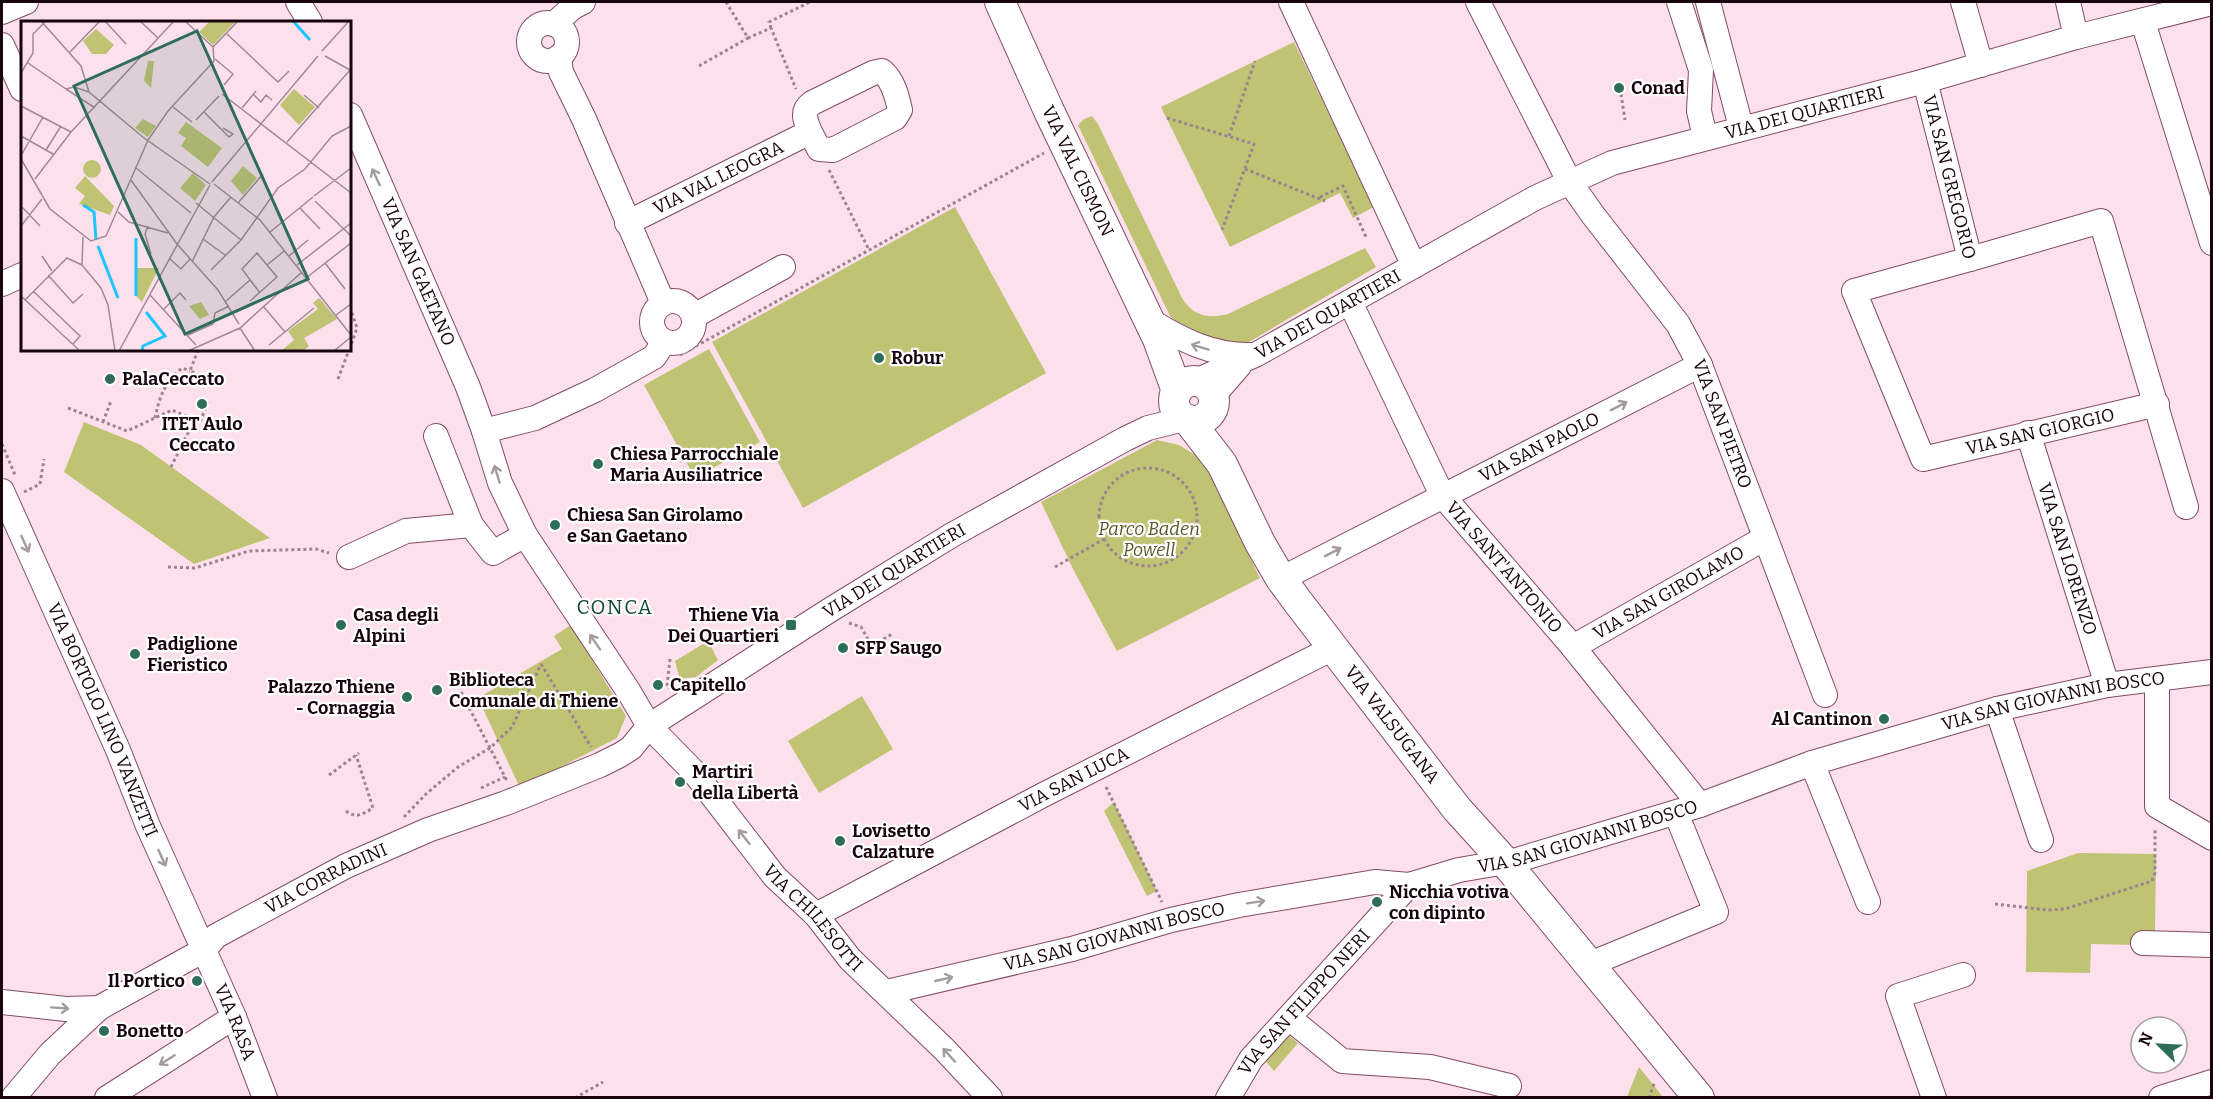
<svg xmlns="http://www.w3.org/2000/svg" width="2213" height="1099" font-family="Bitter,serif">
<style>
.green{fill:#c0c274}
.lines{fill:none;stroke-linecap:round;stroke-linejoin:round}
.minor-casing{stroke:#824b65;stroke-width:26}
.major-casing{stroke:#824b65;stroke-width:32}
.path{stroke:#9c848f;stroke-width:3;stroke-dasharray:3 3;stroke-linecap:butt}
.minor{stroke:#fff;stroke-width:24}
.major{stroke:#fff;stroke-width:30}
.oneway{stroke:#a39b9f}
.poi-dot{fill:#2f6d5a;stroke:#fff;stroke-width:2}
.labels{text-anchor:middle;stroke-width:4.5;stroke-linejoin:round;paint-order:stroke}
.poi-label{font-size:18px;font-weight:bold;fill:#18040e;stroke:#fff;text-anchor:start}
.street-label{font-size:18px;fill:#18040e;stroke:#fff}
.park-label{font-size:18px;font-style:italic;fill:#585927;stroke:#fff}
.neighbourhood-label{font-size:20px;letter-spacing:1.5px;fill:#134738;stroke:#fff}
.inset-river{fill:none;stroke:#1dc4ff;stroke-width:3}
.inset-road{fill:none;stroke:#a18993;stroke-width:1.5}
.view{fill:#2f6d5a;fill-opacity:0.15;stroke:#2f6d5a;stroke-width:3}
.inset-edge{fill:none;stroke:#18040e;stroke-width:3}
</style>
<rect width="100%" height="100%" fill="#fce1ec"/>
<!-- green -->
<path class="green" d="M1294,42l80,165 -21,11 -13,-25 -110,54 -69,-140z
M1092,116l6,8 84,174c11,18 26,21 46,16l137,-66 11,19 -127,75 -20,2 -44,-14 -15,-14 -92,-191 6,-6z
M955,207l91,166 -243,135 -91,-166z
M709,349l51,93 -65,36 -51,-93z
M84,422l57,23 129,93 -76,26 -130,-92z
M1157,440l22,5 23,14 58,119 -143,73 -44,-82 -32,-67z
M571,625l55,91 -9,22 -97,50 -42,-90 84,-49 -8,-13z
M708,641l10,19 -22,17 -16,2 -5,-18z
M862,696l31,53 -74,44 -31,-52z
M1114,802l43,89 -10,5 -43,-85z
M2078,853l78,1 -1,79h-18l-1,12 -45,-1 -1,29 -64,-1 1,-101z
M1286,1033l12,10 -24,28 -11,-13z
M1639,1067l24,30h-36z"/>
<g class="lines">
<defs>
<g id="minor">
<path d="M298,2l12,20"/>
<path d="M1291,2l123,264"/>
<path id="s1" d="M1478,2l91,179 24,34 85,109 22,41 125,330"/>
<path d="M1679,2l22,68 -2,41 6,26"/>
<path d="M1708,2l33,125"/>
<path d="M1963,2l18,63"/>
<path d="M2068,2l8,35"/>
<path d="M2,12l24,-10"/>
<path d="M2143,22l69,221"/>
<circle cx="548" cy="42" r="19"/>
<path d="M554,24l19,-17 10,-5"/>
<path d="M2,45l20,44"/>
<path d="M559,57l2,15 23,47 79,184"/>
<path id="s2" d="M1925,81l45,178 -116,32 69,168 234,-55"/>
<path id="s3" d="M350,115l118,272 16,44 16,52 25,52 104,157 20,34 45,46 81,105 41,38 34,44 94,90 46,49"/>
<path id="s4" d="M627,223l183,-91 9,17 14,1 62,-32 5,-8c-3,-14 -7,-30 -18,-39l-9,2 -61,30c-11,8 -7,17 -2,29"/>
<path d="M1970,259l131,-38 85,286"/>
<path d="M2,284l20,-9"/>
<circle cx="673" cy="322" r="21"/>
<path id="s5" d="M1350,302l92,193 131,152 127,158"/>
<path d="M694,316l89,-49"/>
<path d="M1149,320c33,20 63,36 103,35"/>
<path id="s6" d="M1196,381l61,-27 278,-156 77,-35 313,-82 151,-44 136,-34"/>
<path d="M1213,396l26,-30"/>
<path d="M484,431l51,-13 60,-28 59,-33 10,-15"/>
<path id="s7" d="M2028,433l79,252"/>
<path d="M436,436l35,89"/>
<path id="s8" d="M2,491l116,259 30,76 86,191 31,81"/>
<path d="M349,557l57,-26 65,-6 22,28 32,-18"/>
<path id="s9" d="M1281,579l419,-214"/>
<path id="s10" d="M1573,647l192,-109"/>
<path d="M2157,679v127l55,32"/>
<path d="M1997,709l44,131"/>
<path d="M1812,763l56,139"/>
<path id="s11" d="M816,915l229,-121 288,-146"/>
<path d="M2143,943l69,2"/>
<path d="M1590,964l126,-52 -40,-99"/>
<path id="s12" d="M887,992l185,-43 99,-29 68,-15 136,-23 34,3 50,-15 58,-10 183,-55 112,-42 185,-54 110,-24 105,-13"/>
<path id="s13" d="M2,1002l64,7 33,-1 105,-58 12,-14 130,-70 82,-36 78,-27 94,-38 20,-10 11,-7 18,-22 181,-116 122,-75 173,-96 23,-11 36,-9"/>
<path d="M1289,1018l53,43 88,6 79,19"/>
<path d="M13,1098l37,-44 49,-46"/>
<path d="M107,1098l127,-81"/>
<path id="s14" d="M1228,1098l23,-39 158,-174"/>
<path d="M1934,1098l-36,-102 65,-21"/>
<path d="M2161,1098l51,-16"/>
</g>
<g id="major">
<path id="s15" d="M1000,2l49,109 109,228 19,52"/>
<circle cx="1194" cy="401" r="20"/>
<path id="s16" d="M1188,420l34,44 38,79 21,36 17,23 159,207 48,53 194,236"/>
</g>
</defs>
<!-- minor casing -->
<use href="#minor" class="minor-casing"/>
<!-- major casing -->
<use href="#major" class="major-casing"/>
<!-- path -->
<path class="path" d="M726,2l22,36 23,-10 25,61
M771,28l-2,-6 41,-20
M699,66l49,-28
M1621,94l4,26
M1167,118l87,26 -32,86
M1229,136l26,-75
M1245,169l80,32
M829,170l40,80
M1320,197l23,-11 23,51
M350,307l7,21 -7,20
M689,338l6,9
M198,350l-8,21 12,5
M680,355l364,-202
M338,379l11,-29
M68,408l59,23 45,-21 28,12 8,-20
M155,418c5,-23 9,-34 27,-50l8,3
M103,422l8,-21
M2,444l13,31
M171,467l24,-48
M1099 517a49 49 0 1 1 98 0a49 49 0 1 1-98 0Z
M24,492l16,-8 4,-25
M168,567l27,1 54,-17 67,-2 13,4
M1055,567l49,-28
M849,623l12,4 11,19 20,-12
M670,659l-3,28 4,1
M541,664l50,83
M461,692l46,89
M329,775l30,-22
M1106,787l56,115
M481,788l24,-11
M346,811c11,8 16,3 27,-3l-17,-53
M404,817l22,-23 32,-27 32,-19 22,-21 29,-63
M1995,904l52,6 18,-1 87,-28 3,-8v-43
M524,1098h3
M575,1098l28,-16
M1649,1098l6,-17"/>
<!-- minor -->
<use href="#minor" class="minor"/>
<!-- major -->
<use href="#major" class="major"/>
</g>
<!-- one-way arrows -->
<defs><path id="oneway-shaft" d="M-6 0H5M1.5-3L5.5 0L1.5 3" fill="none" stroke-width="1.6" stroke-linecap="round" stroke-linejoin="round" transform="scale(1.5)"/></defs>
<g class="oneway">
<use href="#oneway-shaft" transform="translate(376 177) rotate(-115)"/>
<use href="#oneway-shaft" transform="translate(1200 347) rotate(-163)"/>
<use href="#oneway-shaft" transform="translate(1619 406) rotate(-27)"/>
<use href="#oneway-shaft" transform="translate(497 474) rotate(-107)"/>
<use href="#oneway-shaft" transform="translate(25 544) rotate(66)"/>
<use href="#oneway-shaft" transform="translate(1333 552) rotate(-27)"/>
<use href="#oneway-shaft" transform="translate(595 642) rotate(-125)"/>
<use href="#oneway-shaft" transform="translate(744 837) rotate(-128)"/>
<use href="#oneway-shaft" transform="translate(162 858) rotate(66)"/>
<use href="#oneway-shaft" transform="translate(1256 902) rotate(-9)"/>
<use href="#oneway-shaft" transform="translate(944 979) rotate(-13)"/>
<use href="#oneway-shaft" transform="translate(60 1008) rotate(4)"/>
<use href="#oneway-shaft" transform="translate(949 1055) rotate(-132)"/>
<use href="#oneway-shaft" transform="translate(167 1060) rotate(148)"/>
</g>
<!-- markers -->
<g class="poi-dot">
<circle cx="1619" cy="88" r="6"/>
<circle cx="879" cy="358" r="6"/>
<circle cx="110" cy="379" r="6"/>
<circle cx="202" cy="404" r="6"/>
<circle cx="598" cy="464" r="6"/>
<circle cx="555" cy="525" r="6"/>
<circle cx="341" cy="625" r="6"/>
<rect x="785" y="619" width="12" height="12" rx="3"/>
<circle cx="843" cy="648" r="6"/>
<circle cx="135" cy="654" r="6"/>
<circle cx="658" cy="685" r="6"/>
<circle cx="437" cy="690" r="6"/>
<circle cx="407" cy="697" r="6"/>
<circle cx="1884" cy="719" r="6"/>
<circle cx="680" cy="782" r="6"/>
<circle cx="840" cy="841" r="6"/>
<circle cx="1377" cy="902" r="6"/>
<circle cx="197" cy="981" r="6"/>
<circle cx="104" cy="1031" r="6"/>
</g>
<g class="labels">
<!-- poi labels -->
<g class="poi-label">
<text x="1631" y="94">Conad</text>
<text x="891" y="364">Robur</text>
<text x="122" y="385">PalaCeccato</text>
<text x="202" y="430" text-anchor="middle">ITET Aulo<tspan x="202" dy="21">Ceccato</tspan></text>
<text x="610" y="460">Chiesa Parrocchiale<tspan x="610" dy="21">Maria Ausiliatrice</tspan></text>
<text x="567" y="521">Chiesa San Girolamo<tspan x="567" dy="21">e San Gaetano</tspan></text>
<text x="353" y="621">Casa degli<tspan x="353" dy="21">Alpini</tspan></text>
<text x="779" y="621" text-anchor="end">Thiene Via<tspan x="779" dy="21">Dei Quartieri</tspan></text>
<text x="147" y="650">Padiglione<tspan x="147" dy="21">Fieristico</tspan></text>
<text x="855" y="654">SFP Saugo</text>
<text x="449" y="686">Biblioteca<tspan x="449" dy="21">Comunale di Thiene</tspan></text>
<text x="670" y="691">Capitello</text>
<text x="395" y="693" text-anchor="end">Palazzo Thiene<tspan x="395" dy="21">- Cornaggia</tspan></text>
<text x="1872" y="725" text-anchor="end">Al Cantinon</text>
<text x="692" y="778">Martiri<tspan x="692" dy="21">della Libertà</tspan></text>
<text x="852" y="837">Lovisetto<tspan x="852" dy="21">Calzature</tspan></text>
<text x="1389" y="898">Nicchia votiva<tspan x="1389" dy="21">con dipinto</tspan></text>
<text x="185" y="987" text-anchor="end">Il Portico</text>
<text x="116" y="1037">Bonetto</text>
</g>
<!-- street labels -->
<g class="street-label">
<text dy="6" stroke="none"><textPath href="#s6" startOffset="669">VIA DEI QUARTIERI</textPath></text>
<text dy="6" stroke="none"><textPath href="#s15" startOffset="186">VIA VAL CISMON</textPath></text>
<text dy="6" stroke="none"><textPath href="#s2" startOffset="99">VIA SAN GREGORIO</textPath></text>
<text dy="6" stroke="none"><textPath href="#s4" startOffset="102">VIA VAL LEOGRA</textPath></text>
<text dy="6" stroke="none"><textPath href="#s3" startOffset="171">VIA SAN GAETANO</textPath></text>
<text dy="6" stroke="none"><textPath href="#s6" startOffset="148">VIA DEI QUARTIERI</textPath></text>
<text dy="6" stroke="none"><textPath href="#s1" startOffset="490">VIA SAN PIETRO</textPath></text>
<text dy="6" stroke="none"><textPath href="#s2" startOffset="606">VIA SAN GIORGIO</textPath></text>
<text dy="6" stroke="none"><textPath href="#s9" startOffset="290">VIA SAN PAOLO</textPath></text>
<text dy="6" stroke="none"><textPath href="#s7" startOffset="132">VIA SAN LORENZO</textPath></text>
<text dy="6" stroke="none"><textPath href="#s5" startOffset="309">VIA SANT'ANTONIO</textPath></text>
<text dy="6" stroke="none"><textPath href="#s13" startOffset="1011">VIA DEI QUARTIERI</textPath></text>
<text dy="6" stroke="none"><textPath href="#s10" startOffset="110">VIA SAN GIROLAMO</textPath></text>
<text dy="6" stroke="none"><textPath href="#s12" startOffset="1206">VIA SAN GIOVANNI BOSCO</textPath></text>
<text dy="6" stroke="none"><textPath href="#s8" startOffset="250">VIA BORTOLO LINO VANZETTI</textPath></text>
<text dy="6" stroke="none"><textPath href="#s16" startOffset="368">VIA VALSUGANA</textPath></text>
<text dy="6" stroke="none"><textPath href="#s11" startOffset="291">VIA SAN LUCA</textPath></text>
<text dy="6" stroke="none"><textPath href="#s12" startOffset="720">VIA SAN GIOVANNI BOSCO</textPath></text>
<text dy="6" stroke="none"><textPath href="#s13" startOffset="360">VIA CORRADINI</textPath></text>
<text dy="6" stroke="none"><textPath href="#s3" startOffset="936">VIA CHILESOTTI</textPath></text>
<text dy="6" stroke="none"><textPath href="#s12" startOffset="234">VIA SAN GIOVANNI BOSCO</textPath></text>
<text dy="6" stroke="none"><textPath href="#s14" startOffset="123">VIA SAN FILIPPO NERI</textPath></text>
<text dy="6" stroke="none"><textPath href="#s8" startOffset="580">VIA RASA</textPath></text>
</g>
<!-- park labels -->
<g class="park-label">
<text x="1149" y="535">Parco Baden<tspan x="1149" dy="21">Powell</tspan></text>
</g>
<!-- neighbourhood labels -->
<g class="neighbourhood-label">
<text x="615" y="614">CONCA</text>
</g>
</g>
<!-- overview -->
<g transform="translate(21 21)">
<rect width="330" height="330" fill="#fce1ec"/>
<path d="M189,0h26l-23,24 -14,-13zM75,8l18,16 -8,9h-14l-9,-13zM127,40h6l-3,27 -7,-7zM273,68l21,18 -16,18 -19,-20zM122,98l13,7 -8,11 -13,-9zM165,101l36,26 -14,19 -27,-21 5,-8 -8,-5zM62 148a9 9 0 1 1 18 0a9 9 0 1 1-18 0ZM222,145l14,12 -14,17 -12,-14zM172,152l13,12 -11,16 -15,-13zM64,155l29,30 -4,9 -31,-11 6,-8 -10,-8zM115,247h23l-17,34 -6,-6zM298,277l18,21 -33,19 5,8 -6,5h-22l13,-11 -6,-9 30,-22 -5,-6zM180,281l8,13 -9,4 -11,-13z" fill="#c0c274"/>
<path class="inset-river" d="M272,0l17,19M62,184l11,7 2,28M77,225l20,52M115,275v-58M121,330l1,-5 22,-10 -19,-24"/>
<path class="inset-road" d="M20,0l40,45 8,26 55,46 66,46M84,0l21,23M119,0l18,17M206,13l51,48 11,-11M192,26l25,-26M301,30l27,-30M49,31l30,-31M194,38l18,15 -9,11M7,42l38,26 8,-2 15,5M0,52l12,-20v-19l13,-13M45,68l29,19M201,73l129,99M232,73l8,8 5,-7 6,5M283,74l15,13M0,85l50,26M152,86l19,15M221,87l14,-17M183,91l25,25 4,-3 -10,-6M175,99l23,-24M0,115l32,18M266,121l63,-72 -25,-14M25,129l15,-24M1,133l21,-37M0,138l29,50 41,32 15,-5 42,-96 20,-29 46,-50 -1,-14 -28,-26M115,147l55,45M14,158l36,-47 103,-111M110,159l46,64 41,46 21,34M191,161l106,-126M193,163l46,36 91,115M293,175l37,-28M294,180l36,35M175,182l45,37M217,182l25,-29M0,185l19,20M279,187l20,21M97,191l11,10 39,11M0,205l21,-27M127,205l-3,8 6,20M249,211l43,-35M62,216l-1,28 19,23 7,17 7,46M182,218l22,16M21,235l10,15M268,235l19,-16M148,237l12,11 9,-10M171,241l22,-45 17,-20M304,242l20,26M276,244l54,-42M190,249l30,-30 37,-52 27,-19 27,-33 19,-10M27,254l25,28 10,-9M285,257l45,-35M12,270l47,45 -7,8M239,272l-18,-24 15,-16 10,12 17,-14M129,274l46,50M0,275l59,55M4,279l42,-42 15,7M205,280l24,-21M229,280l27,-24 -10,-12M242,285l22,26M143,288l16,-16 6,7M315,294l15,-11M219,307l15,23M167,314l25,-11 2,-11 14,-7M248,324l45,-37M98,330l91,-166M167,330l52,-23 62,-56M313,330l17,-14"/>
<path class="view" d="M176,10l111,248 -123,55 -111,-248z"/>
<rect width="330" height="330" class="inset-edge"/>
</g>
<!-- border -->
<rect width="2213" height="1099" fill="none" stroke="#18040e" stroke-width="6"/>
<!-- north arrow -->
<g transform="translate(2159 1045) rotate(294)"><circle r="28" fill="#ffffff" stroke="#a39b9f" stroke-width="1.5"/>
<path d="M0-4.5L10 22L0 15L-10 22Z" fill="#2f6d5a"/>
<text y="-9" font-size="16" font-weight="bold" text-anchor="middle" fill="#18040e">N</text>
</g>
</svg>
